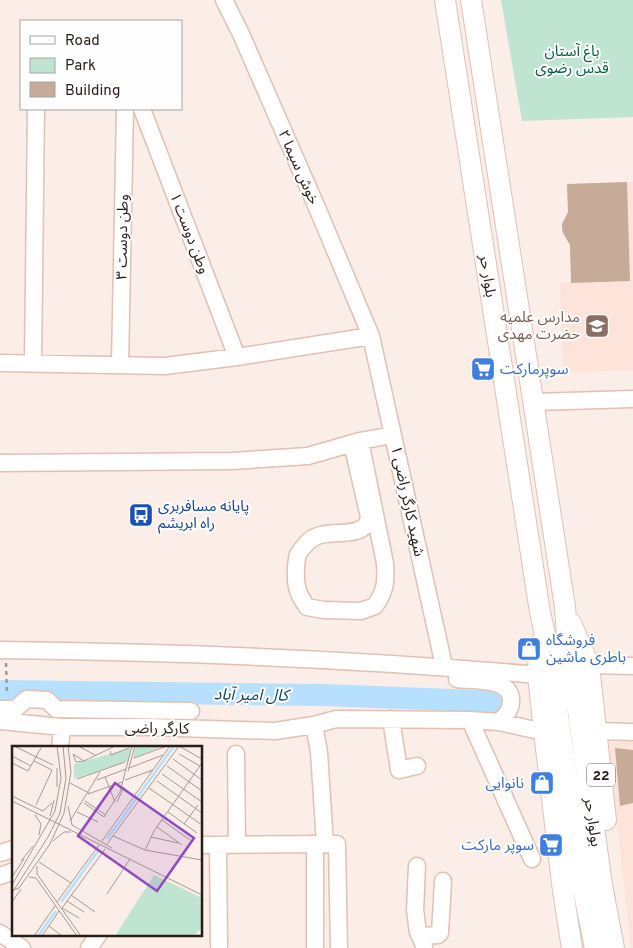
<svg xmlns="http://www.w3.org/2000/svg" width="633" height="948" font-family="Overpass,'Noto Sans Arabic',sans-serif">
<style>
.built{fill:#fce4da}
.green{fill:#bfe4d1}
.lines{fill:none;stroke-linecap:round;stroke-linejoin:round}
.river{stroke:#b7e0fe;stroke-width:22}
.building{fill:#c5ab98}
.minor-casing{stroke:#e0c1b3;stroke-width:19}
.major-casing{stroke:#e0c1b3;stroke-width:22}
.path{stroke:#a49892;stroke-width:2.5;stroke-dasharray:4 4;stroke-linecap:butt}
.minor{stroke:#fff;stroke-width:16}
.major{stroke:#fff;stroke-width:20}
.labels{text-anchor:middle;stroke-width:4;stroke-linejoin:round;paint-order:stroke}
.shield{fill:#fefefe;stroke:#68605d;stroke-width:1}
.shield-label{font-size:14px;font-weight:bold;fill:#281d18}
.park-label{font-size:15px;fill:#095d3f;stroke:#fefefe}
.street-label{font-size:15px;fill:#281d18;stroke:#fefefe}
.education-label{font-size:15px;fill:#785e54;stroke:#fefefe;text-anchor:end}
.shop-label{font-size:15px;fill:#366cbe;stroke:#fefefe;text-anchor:start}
.transit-label{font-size:15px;fill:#164399;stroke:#fefefe;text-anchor:start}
.water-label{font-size:16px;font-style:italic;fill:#144461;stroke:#fefefe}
.inset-river{fill:none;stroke:#b7e0fe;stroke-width:2.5}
.inset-road{fill:none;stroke:#a79a95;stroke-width:1}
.view{fill:#904bbf;fill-opacity:0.15;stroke:#904bbf;stroke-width:2.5}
.inset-edge{fill:none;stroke:#281d18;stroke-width:2.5}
</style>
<rect width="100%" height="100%" fill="#fbeee8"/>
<!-- built -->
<path class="built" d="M633,182v188l-70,3 -3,-90 11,-1 -1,-37 -7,-12 -1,-5v-4l6,-12 -1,-28z
M608,742h25v206h-2z"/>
<!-- green -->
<path class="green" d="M501,0h132v117l-111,4z"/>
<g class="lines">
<!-- river -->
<path class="river" d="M0,691l324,4 178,7"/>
</g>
<!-- building -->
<path class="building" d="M627,182l3,99 -59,2 -1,-38 -7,-12 -1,-5v-4l6,-12 -1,-28z
M615,748l18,2v53l-13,3z"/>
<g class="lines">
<defs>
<path id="minor" d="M224,0l17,34 77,176 53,126 73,330
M142,109l95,248
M0,363l165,3 72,-9 134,-21
M33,363l3,-254
M120,365l5,-256
M533,402l100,-3
M352,443l17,74c-1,3 -1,6 -3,8 -12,15 -45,0 -60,19 -9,10 -9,10 -10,24 -1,17 1,25 11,39l17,3 37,1 14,-5c11,-16 11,-24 10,-43l-25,-122
M0,463l232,-2 76,-5 52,-15 33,-6
M0,650c179,2 359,9 538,25
M589,665l44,1
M457,679c16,2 53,-1 54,20 1,10 -5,16 -12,23
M0,709h15l12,-10 20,1 9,9 135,2
M391,719l8,51 18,-4
M470,720l62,139
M0,721l62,6h85l128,4 39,-6 22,-6 134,1 29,2 45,10
M314,725l5,27 6,92
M596,731l37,1
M60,747l2,-20
M236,754l1,91
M201,845l136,-1 2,104
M218,845l1,100
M0,853l14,-4
M417,866l-2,45c2,7 1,14 3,21 2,7 6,9 6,16
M0,876l14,-5
M0,933l22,15
M420,936l18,-1 2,-2 3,-52
M89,948l10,-14
M315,948v-104"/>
<path id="major" d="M445,0l95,612 15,68 3,36 25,173 12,59
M471,0l94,607 3,44 5,24 29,210 12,63
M571,623l18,42 17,155
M539,644l-1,31 6,57 19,159 9,57"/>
</defs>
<!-- minor casing -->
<use href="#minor" class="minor-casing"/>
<!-- major casing -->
<use href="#major" class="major-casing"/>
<!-- path -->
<path class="path" d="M6,663l1,32"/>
<!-- minor -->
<use href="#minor" class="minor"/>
<!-- major -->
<use href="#major" class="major"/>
</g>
<!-- icons -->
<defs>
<symbol id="university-square" viewBox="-11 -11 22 22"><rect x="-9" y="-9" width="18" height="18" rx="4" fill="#8d6e63" stroke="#fefefe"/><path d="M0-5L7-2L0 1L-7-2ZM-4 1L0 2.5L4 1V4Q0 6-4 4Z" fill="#fff"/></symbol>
<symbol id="supermarket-square" viewBox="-11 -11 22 22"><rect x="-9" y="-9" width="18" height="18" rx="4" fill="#3f7fe0" stroke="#fefefe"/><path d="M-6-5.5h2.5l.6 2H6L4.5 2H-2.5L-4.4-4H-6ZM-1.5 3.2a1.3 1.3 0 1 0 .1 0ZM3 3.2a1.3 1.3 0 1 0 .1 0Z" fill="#fff"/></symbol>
<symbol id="bus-square" viewBox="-11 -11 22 22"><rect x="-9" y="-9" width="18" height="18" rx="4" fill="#1a4fb4" stroke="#fefefe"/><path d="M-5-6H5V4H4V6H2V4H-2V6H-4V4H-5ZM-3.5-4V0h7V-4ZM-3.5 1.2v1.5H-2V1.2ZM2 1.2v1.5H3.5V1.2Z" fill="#fff"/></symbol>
<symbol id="shop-square" viewBox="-11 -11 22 22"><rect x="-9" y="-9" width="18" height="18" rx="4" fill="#3f7fe0" stroke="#fefefe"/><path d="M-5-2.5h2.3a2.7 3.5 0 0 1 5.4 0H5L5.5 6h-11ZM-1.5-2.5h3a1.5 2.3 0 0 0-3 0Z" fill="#fff"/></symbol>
</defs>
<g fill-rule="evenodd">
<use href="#university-square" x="583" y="312" width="28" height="28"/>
<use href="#supermarket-square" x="469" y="355" width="28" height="28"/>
<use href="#bus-square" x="127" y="501" width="28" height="28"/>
<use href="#shop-square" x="515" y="635" width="28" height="28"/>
<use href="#shop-square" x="528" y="769" width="28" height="28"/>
<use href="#supermarket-square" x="537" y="831" width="28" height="28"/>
</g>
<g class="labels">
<!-- shield labels -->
<rect class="shield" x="587" y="763.5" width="28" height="23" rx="4"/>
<g class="shield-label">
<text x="601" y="780">22</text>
</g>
<!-- park labels -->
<g class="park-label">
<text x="572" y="56">باغ آستان<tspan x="572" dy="17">قدس رضوی</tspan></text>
</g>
<!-- street labels -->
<g class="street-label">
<text transform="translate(299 167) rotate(66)" y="5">خوش سیما ۲</text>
<text transform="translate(190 233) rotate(69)" y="5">وطن دوست ۱</text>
<text transform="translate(122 237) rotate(-89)" y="5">وطن دوست ۳</text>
<text transform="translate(488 276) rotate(81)" y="5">بلوار حر</text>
<text transform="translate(408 501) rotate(78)" y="5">شهید کارگر راضی ۱</text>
<text transform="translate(157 728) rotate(1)" y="5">کارگر راضی</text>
<text transform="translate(593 822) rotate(82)" y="5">بولوار حر</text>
</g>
<!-- education labels -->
<g class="education-label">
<text x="580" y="322">مدارس علمیه<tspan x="580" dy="17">حضرت مهدی</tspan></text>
</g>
<!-- shop labels -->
<g class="shop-label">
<text x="500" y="374">سوپرمارکت</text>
<text x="546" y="645">فروشگاه<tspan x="546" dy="17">باطری ماشین</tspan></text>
<text x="524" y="788" text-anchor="end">نانوایی</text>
<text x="534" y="850" text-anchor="end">سوپر مارکت</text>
</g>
<!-- transit labels -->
<g class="transit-label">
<text x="158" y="511">پایانه مسافربری<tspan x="158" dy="17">راه ابریشم</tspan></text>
</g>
<!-- water labels -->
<g class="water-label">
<text transform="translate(251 694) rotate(1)" y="6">کال امیر آباد</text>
</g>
</g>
<!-- overview -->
<g transform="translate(12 746)">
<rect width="190" height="190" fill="#fbeee8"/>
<path d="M124,0h27l-30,12zM119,2l-3,13 -54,18v-15zM142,129l48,23v30l-9,8h-78z" fill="#bfe4d1"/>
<path class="inset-river" d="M95,93l67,-93M49,156l37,-51M26,190l18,-25"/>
<path class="inset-road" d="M66,0l17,9M167,0l23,13M4,1l37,18M98,5l1,4 18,-7M167,8l21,12M0,10l19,10M122,12l33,-12M161,13l29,21M22,15l18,9 -16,35M72,15l-11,-7 3,8 8,-1 31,-15M0,17l16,8 13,-23M155,20l35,25M117,22l34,-13M116,25l7,-25M150,28l40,28M93,31l10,25M65,33l48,-17M85,34l29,-11M113,34l28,-10M145,35l45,32M58,37l19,10M45,41v-19M137,42l53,37M76,48l34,-12M0,50l31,15 9,-8M0,55l190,94M73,55l21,14M105,56l7,-15M72,57l20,14 16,-25 12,-46M56,60l4,19 40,23M65,66l21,10M156,66l29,21M23,69l6,9 -2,11M38,70l4,-16M150,74l28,20M58,75l30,-49M172,78l14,-19M145,81l25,18M101,90l32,14 57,10M139,91l27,6M41,95l11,-9h7M90,95l68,-95M95,98l72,-98M133,104l9,-19 48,-68M9,115l12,-15M27,116l32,21M25,120v8l44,62M0,131l12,-18M17,131l7,1 41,58M0,139l43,-74 6,-33 -4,-32M1,144l6,-2 31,-44 14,-31 7,-41 -3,-26M0,147l36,-56 12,-24 6,-35 -3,-32M95,148l23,-35M59,149l24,17M55,155l17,11M0,156l9,-13M45,156l42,-57M67,172l-17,-10 43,-59M37,180l13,10M22,190l21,-30M30,190l17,-25"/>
<path class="view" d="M103,37l79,55 -37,53 -79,-55z"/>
<rect width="190" height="190" class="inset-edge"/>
</g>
<!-- legend -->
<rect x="20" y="20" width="162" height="90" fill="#fefefe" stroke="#a8a4a2"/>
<rect x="30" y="36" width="25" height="8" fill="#ffffff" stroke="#a8a4a2"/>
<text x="65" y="45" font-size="15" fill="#281d18">Road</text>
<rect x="30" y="58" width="25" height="15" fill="#bfe4d1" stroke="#a8a4a2"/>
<text x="65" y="70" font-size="15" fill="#281d18">Park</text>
<rect x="30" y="82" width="25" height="15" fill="#c5ab98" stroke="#a8a4a2"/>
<text x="65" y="95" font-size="15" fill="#281d18">Building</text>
</svg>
